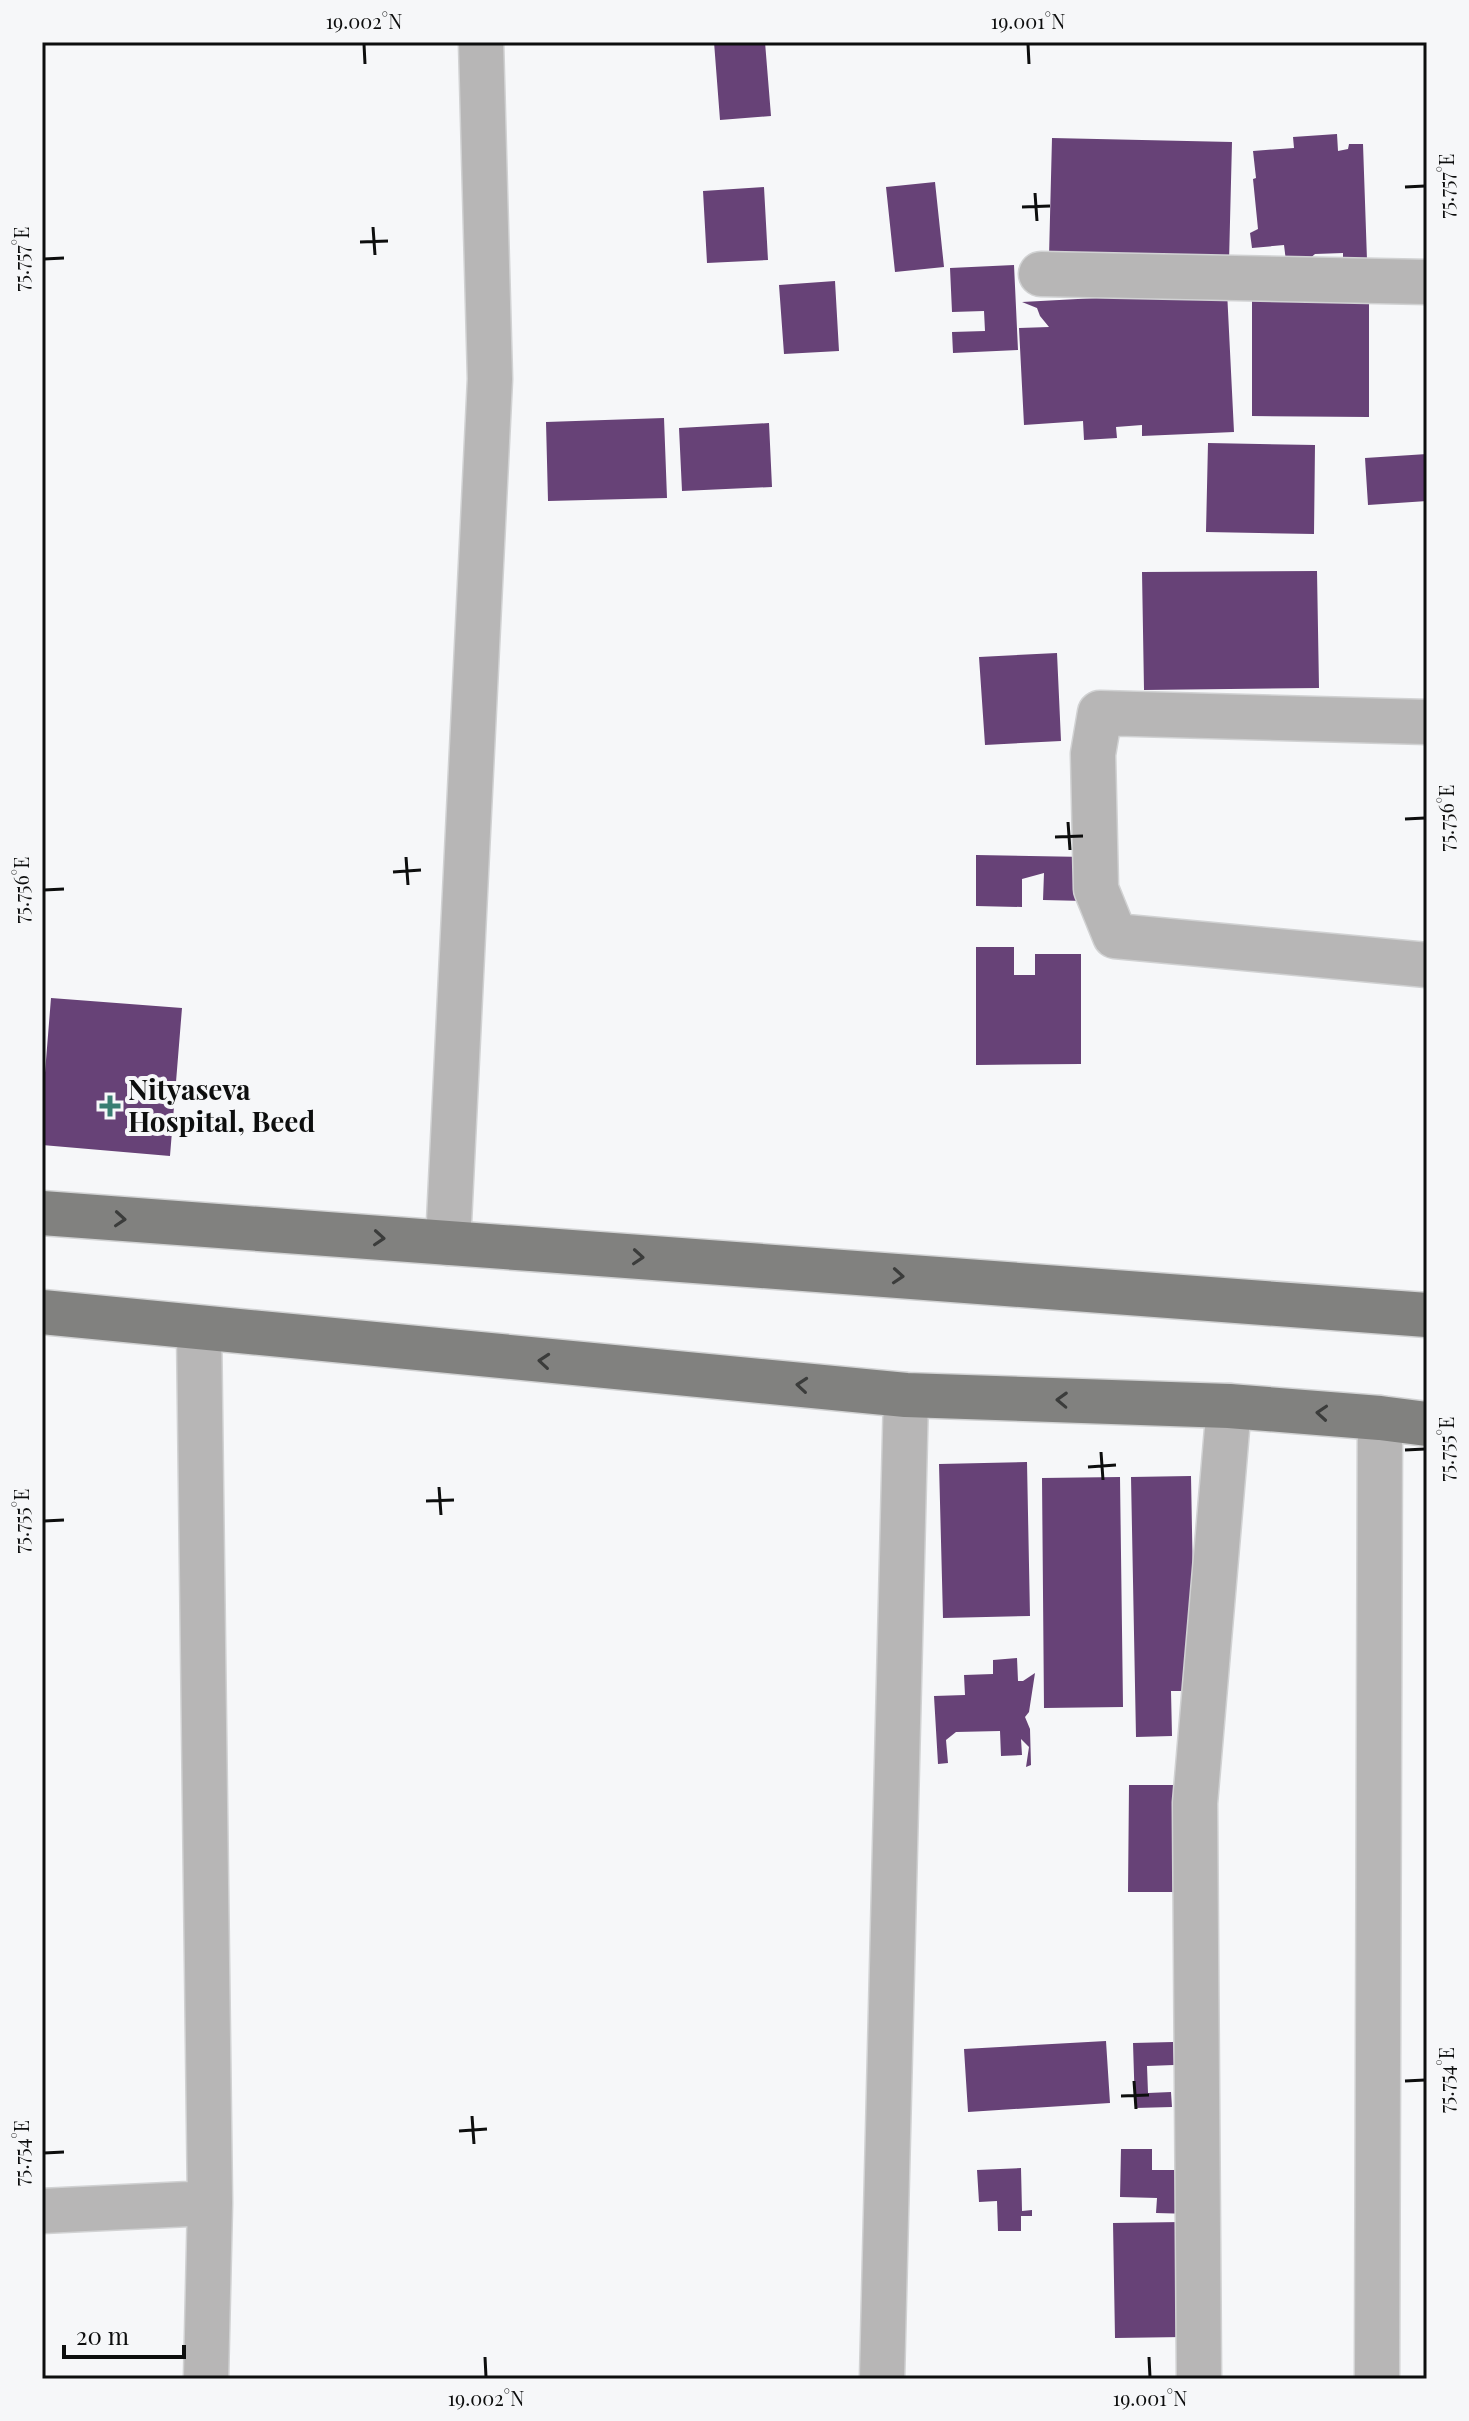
<svg xmlns="http://www.w3.org/2000/svg" width="1469" height="2421" font-family="'Playfair Display',serif">
<style>
.building{fill:#674277}
.lines{fill:none;stroke-linecap:round;stroke-linejoin:round}
.street-casing{stroke:#d1d2d3;stroke-width:47}
.primary-casing{stroke:#d1d2d3;stroke-width:47}
.street{stroke:#b7b6b6;stroke-width:44}
.primary{stroke:#81817f;stroke-width:44}
.oneway{stroke:#3b3c3b}
.ticks{fill:none;stroke:#0d0e0e;stroke-width:3}
.poi-dot{fill:#387d72;stroke:#f6f7f9;stroke-width:3}
.labels{text-anchor:middle;stroke-width:8;stroke-linejoin:round;paint-order:stroke}
.poi-label{font-size:28px;font-weight:bold;fill:#0d0e0e;stroke:#f6f7f9;text-anchor:start}
.neatline{fill:none;stroke:#0d0e0e;stroke-width:3}
.ticks-label{font-size:20px;text-anchor:middle;fill:#0d0e0e}
</style>
<rect width="100%" height="100%" fill="#f6f7f9"/>
<!-- building -->
<path class="building" d="M714,42h51l6,74 -51,4z
M1337,134l1,17 10,-2 1,-5h14l4,116 -24,1v-8l-28,1 -7,6 -22,1 -2,-16 -32,3 -2,-15 8,-4 -5,-50 3,-1 -3,-27 41,-3 -1,-11z
M1052,138l180,4 -3,120 -180,-5z
M935,182l9,85 -49,5 -9,-85z
M764,187l4,73 -61,3 -4,-72z
M1014,265l4,85 -65,3 -1,-21 33,-1 -1,-20 -32,1 -2,-44z
M835,281l4,70 -55,3 -5,-69z
M1227,291l7,141 -92,4v-11l-26,2 1,11 -33,2 -1,-19 -59,4 -5,-97 30,-1 -9,-11 -3,-8 -15,-6z
M1369,299v118l-117,-1v-116z
M664,418l3,80 -119,3 -2,-79z
M769,423l3,64 -90,4 -3,-63z
M1208,443l107,2 -1,89 -108,-2z
M1427,454v47l-59,4 -3,-47z
M1317,571l2,117 -175,2 -2,-118z
M1057,653l4,88 -76,4 -6,-88z
M976,855l110,2 -1,44 -42,-1 1,-27 -22,6v28l-46,-1z
M976,947h38v28h21v-21h46v110l-105,1z
M51,998l131,10 -12,148 -128,-11v-35z
M1027,1462l3,154 -87,2 -4,-154z
M1191,1476l4,215h-24l1,45 -36,1 -5,-260z
M1120,1477l3,230 -79,1 -2,-230z
M1017,1658l1,23h5l12,-8 -6,39 -4,5 5,12 1,36 -5,2 3,-20 -8,-8 1,16 -21,1 -1,-25 -44,1 -10,8 2,23 -10,1 -4,-68 31,-1 -1,-20 29,-1v-14z
M1129,1785h61l-9,107h-53z
M1106,2041l4,62 -142,9 -4,-63z
M1173,2042l1,23 -27,1 1,27 23,-1 1,15 -37,1 -2,-65z
M1121,2149h31v21h41l-1,44 -36,-1 1,-15 -37,-1z
M1021,2168l1,43 10,-1v6h-11v15h-23l-1,-30 -18,1 -2,-32z
M1182,2222l2,115 -69,1 -2,-115z"/>
<g class="lines">
<defs>
<path id="street" d="M1041,274l386,8
M1427,722l-327,-9 -7,41 3,135 19,47 312,29
M448,1243l42,-864 -9,-337
M199,1328l11,875 -4,176
M42,2211l168,-8
M882,2379l24,-984
M1199,2379l-4,-576 34,-397
M1377,2379l3,-961"/>
<path id="primary" d="M42,1213l1385,102
M42,1312l864,83 323,11 151,12 47,6"/>
</defs>
<!-- street casing -->
<use href="#street" class="street-casing"/>
<!-- primary casing -->
<use href="#primary" class="primary-casing"/>
<!-- street -->
<use href="#street" class="street"/>
<!-- primary -->
<use href="#primary" class="primary"/>
</g>
<!-- one-way arrows -->
<defs><path id="oneway-chevron" d="M-2-3.5L2.5 0L-2 3.5" fill="none" stroke-width="1.6" stroke-linecap="round" stroke-linejoin="round" transform="scale(2)"/></defs>
<g class="oneway">
<use href="#oneway-chevron" transform="translate(120 1219) rotate(4)"/>
<use href="#oneway-chevron" transform="translate(379 1238) rotate(4)"/>
<use href="#oneway-chevron" transform="translate(638 1257) rotate(4)"/>
<use href="#oneway-chevron" transform="translate(898 1276) rotate(4)"/>
<use href="#oneway-chevron" transform="translate(544 1361) rotate(-175)"/>
<use href="#oneway-chevron" transform="translate(802 1385) rotate(-175)"/>
<use href="#oneway-chevron" transform="translate(1062 1400) rotate(-178)"/>
<use href="#oneway-chevron" transform="translate(1322 1413) rotate(-176)"/>
</g>
<!-- ticks -->
<path class="ticks" d="M364,44l1,20M1028,44l1,20M1405,187l20,-1M1035,193l2,28M1022,207l28,-1M373,227l2,28M360,242l28,-1M44,259l20,-1M1405,819l20,-1M1068,822l2,28M1055,837l28,-1M406,857l2,28M393,872l28,-2M44,890l20,-1M1405,1450l20,-1M1101,1452l2,28M1088,1467l28,-2M439,1487l2,28M426,1501l28,-1M44,1521l20,-1M1134,2081l2,28M1405,2081l20,-1M1121,2096l28,-1M472,2116l2,28M459,2131l28,-2M44,2153l20,-1M485,2357l1,20M1149,2357l1,20"/>
<!-- markers -->
<path class="poi-dot" d="M106 1094h8v8h8v8h-8v8h-8v-8h-8v-8h8z"/>
<g class="labels">
<!-- poi labels -->
<g class="poi-label">
<text x="128" y="1100">Nityaseva<tspan x="128" dy="32">Hospital, Beed</tspan></text>
</g>
</g>
<!-- border -->
<rect width="1469" height="2421" fill="none" stroke="#f6f7f9" stroke-width="88"/>
<!-- scale -->
<path d="M64 2345v12h120v-12" fill="none" stroke="#0d0e0e" stroke-width="4"/>
<text x="76" y="2345" font-size="24" fill="#0d0e0e" stroke="#f6f7f9" stroke-width="6" paint-order="stroke">20 m</text>
<rect x="44" y="44" width="1381" height="2333" class="neatline"/>
<g class="ticks-label">
<text x="364" y="29">19.002°N</text>
<text x="1028" y="29">19.001°N</text>
<text transform="translate(1447 186) rotate(-90)" y="7">75.757°E</text>
<text transform="translate(22 259) rotate(-90)" y="7">75.757°E</text>
<text transform="translate(1447 818) rotate(-90)" y="7">75.756°E</text>
<text transform="translate(22 890) rotate(-90)" y="7">75.756°E</text>
<text transform="translate(1447 1449) rotate(-90)" y="7">75.755°E</text>
<text transform="translate(22 1521) rotate(-90)" y="7">75.755°E</text>
<text transform="translate(1447 2080) rotate(-90)" y="7">75.754°E</text>
<text transform="translate(22 2153) rotate(-90)" y="7">75.754°E</text>
<text x="486" y="2406">19.002°N</text>
<text x="1150" y="2406">19.001°N</text>
</g>
</svg>
